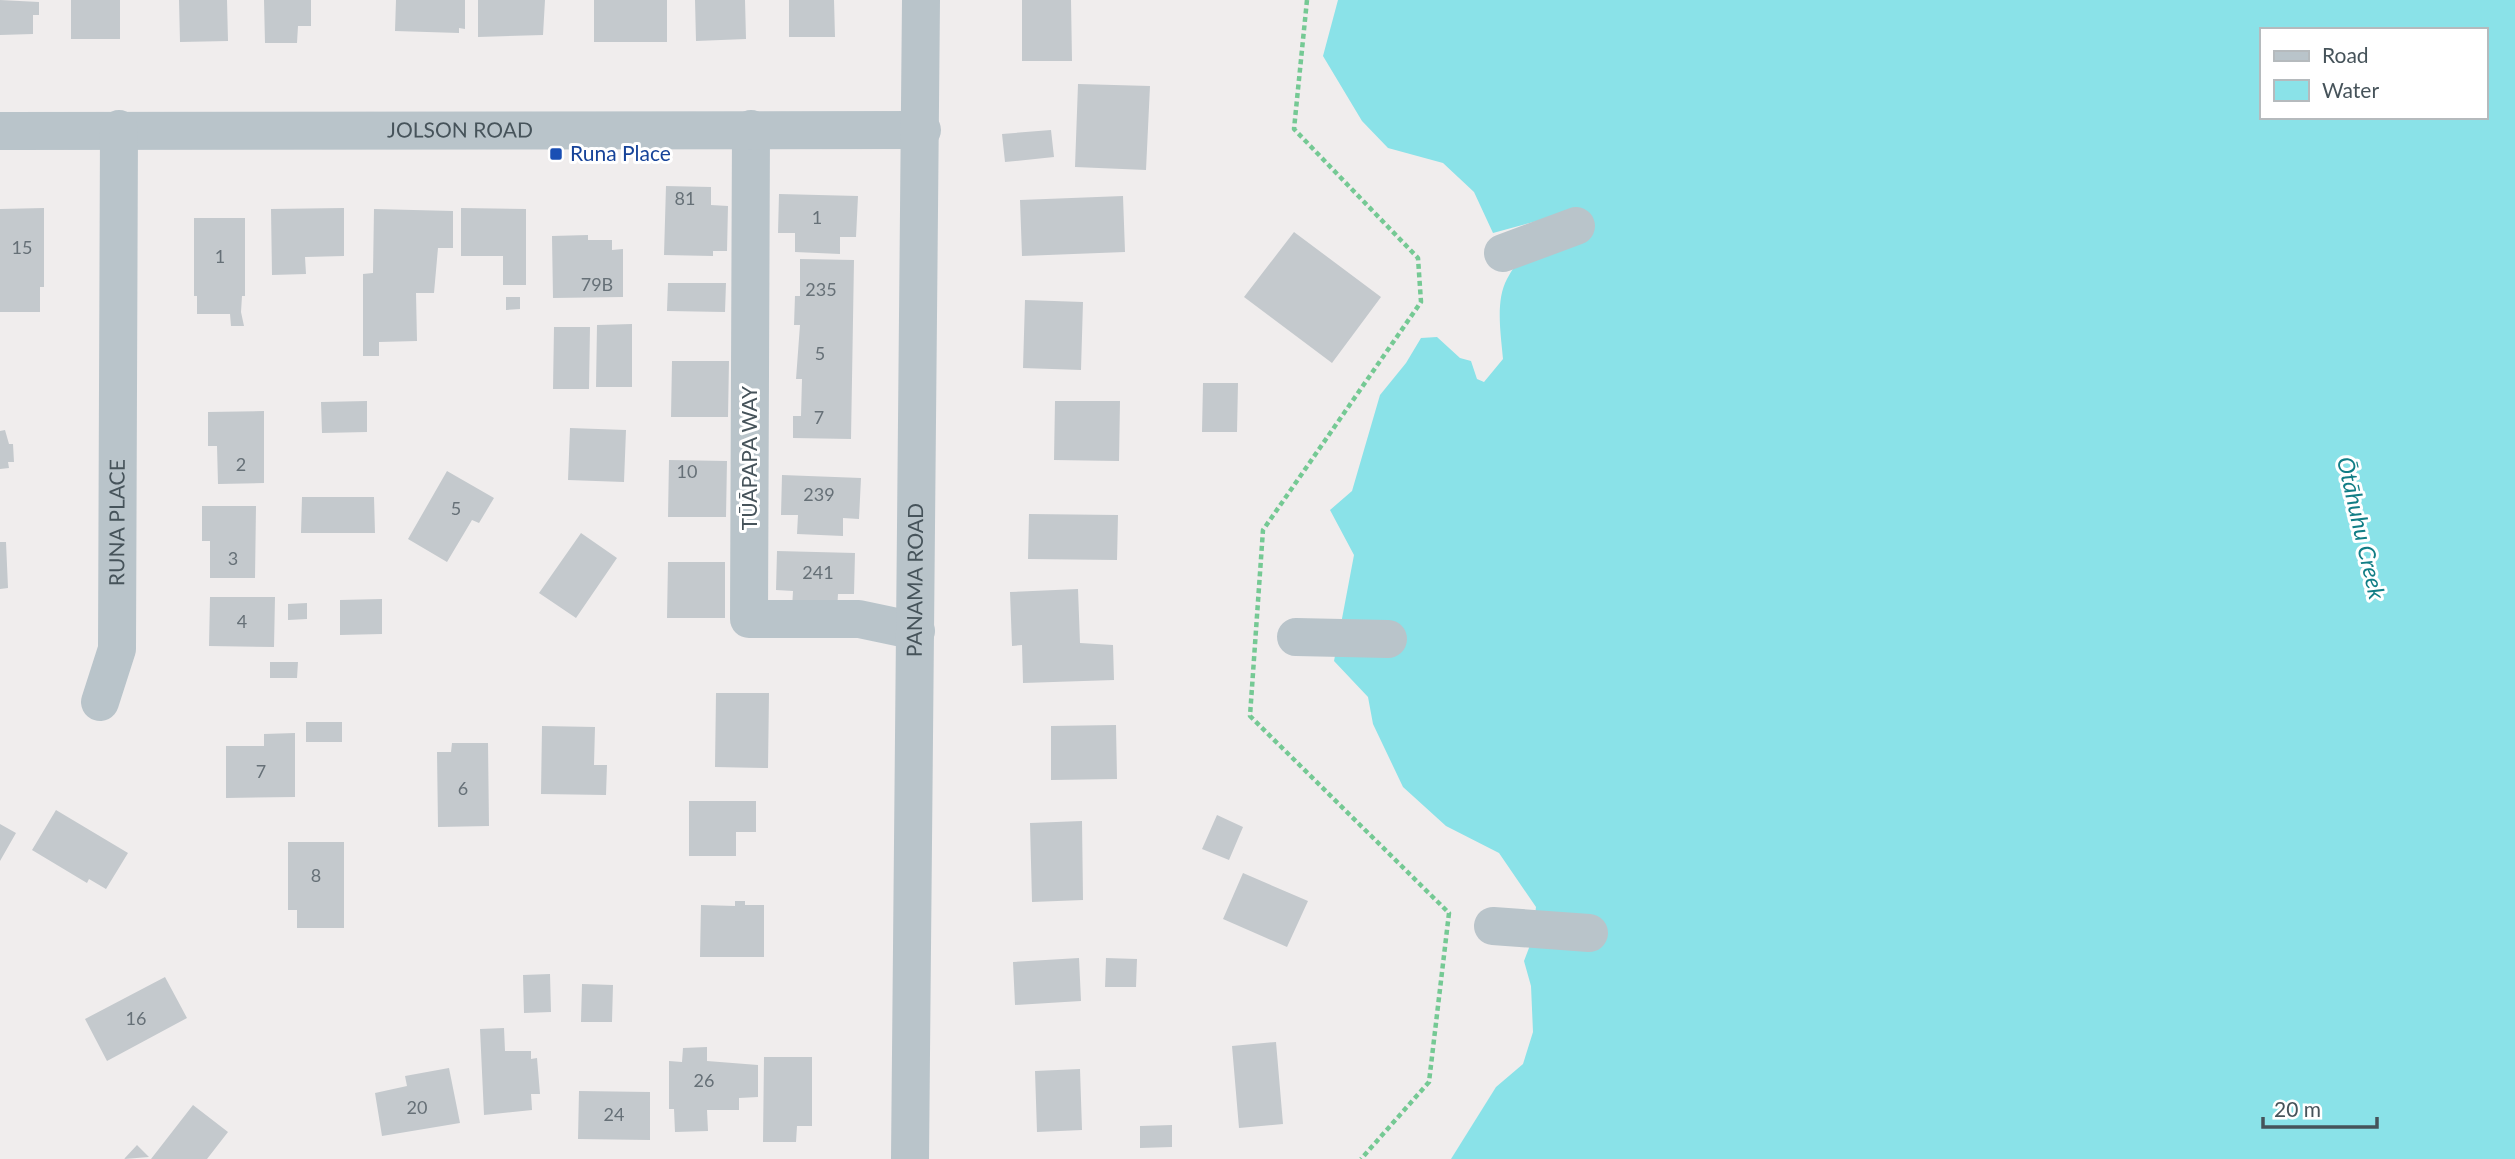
<svg xmlns="http://www.w3.org/2000/svg" width="2515" height="1159" font-family="Lato,sans-serif">
<style>
.water{fill:#8ae2e8;fill-rule:evenodd}
.building{fill:#c4c9cd}
.lines{fill:none;stroke-linecap:round;stroke-linejoin:round}
.path{stroke:#75c994;stroke-width:4.5;stroke-dasharray:5 3.5;stroke-linecap:butt}
.minor{stroke:#b9c4ca;stroke-width:38}
.transit-dot{fill:#1a4fb4;stroke:#fff;stroke-width:2.5}
.labels{text-anchor:middle;stroke-width:6;stroke-linejoin:round;paint-order:stroke}
.number-label{font-size:18px;fill:#667077}
.street-label{font-size:21px;fill:#46535a;stroke:#fff}
.transit-label{font-size:21px;fill:#164399;stroke:#fff;text-anchor:start}
.water-label{font-size:23px;font-style:italic;fill:#117d85;stroke:#fff}
</style>
<rect width="100%" height="100%" fill="#f0eded"/>
<!-- water -->
<path class="water" d="M1338,0h1177v1159h-1064l45,-72 27,-23 10,-32 -2,-46 -7,-25 8,-21 4,-33 -37,-54 -53,-27 -43,-39 -30,-63 -5,-27 -34,-36 20,-106 -24,-45 22,-19 28,-96 26,-32 15,-25 16,-1 23,21 11,3 6,18 7,3 19,-23c-2,-24 -8,-58 4,-80 13,-26 42,-47 63,-67l-77,21 -19,-41 -31,-29 -55,-15 -26,-27 -39,-65zM2261,30h224v87h-224z"/>
<!-- building -->
<path class="building" d="M0,0l39,2v13h-6v19l-33,1z
M71,0h49v39h-49z
M179,0h48l1,41 -48,1z
M264,0h47v26h-13l-1,17h-32z
M396,0h69v29l-6,-1v5l-64,-2z
M478,0h67l-2,35 -65,2z
M594,0h73v42h-73z
M695,0h50l1,39 -50,2z
M789,0h45l1,37h-46z
M1022,0h49l1,61h-50z
M1078,84l72,2 -4,84 -71,-3z
M1051,130l3,27 -49,5 -3,-28z
M666,186l45,1v18l17,1 -1,45h-14v5l-49,-1z
M779,194l79,2 -2,41h-16v17l-45,-2v-19h-17z
M1123,196l2,56 -103,4 -2,-56z
M44,208v79h-4v25h-40v-103z
M344,208v48l-39,1 1,17 -34,1 -1,-66z
M461,208l65,1v76h-23v-29h-42z
M374,209l79,2v37h-15l-4,45h-18l1,48 -38,1v14h-16v-82l10,-1z
M194,218h51v78h-3l-1,16 3,14h-13l-1,-12h-33v-18h-3z
M1294,232l87,65 -49,66 -88,-66z
M588,235v5h24v10l11,-1v48l-70,1 -1,-62z
M800,259l54,1 -3,179 -58,-1v-22h8l1,-37h-6l4,-54h-6l1,-29h5z
M668,283h58l-1,29 -58,-1z
M506,297h14v12l-14,1z
M1025,300l58,2 -2,68 -58,-2z
M632,324v63h-36l1,-62z
M554,327h36l-1,62h-36z
M672,361h57l-1,56h-57z
M1203,383h35l-1,49h-35z
M367,401v31l-45,1 -1,-31z
M1055,401h65l-1,60 -65,-1z
M264,411v72l-46,1 -1,-38h-9v-34z
M570,428l56,2 -2,52 -56,-2z
M5,430l4,14h4l1,18h-6l1,6 -9,1v-38z
M669,460l58,1 -1,56h-58z
M447,471l47,27 -15,25 -7,-3 -25,42 -39,-23z
M782,475l79,3 -2,41 -16,-1v18l-46,-2 1,-19h-17z
M302,497h72l1,36h-74z
M202,506h54l-1,72h-45v-37h-8z
M1029,514l89,1 -1,45 -89,-1z
M581,533l36,25 -41,60 -37,-25z
M0,542h6l2,46 -8,1z
M777,551l78,2 -1,41h-16l-1,17 -45,-2 1,-18 -17,-1z
M668,562h57v56h-58z
M1078,589l2,54 33,2 1,35 -91,3 -1,-38 -10,1 -2,-54z
M210,597h65l-1,50 -65,-1z
M382,599v35l-42,1v-35z
M307,603v16l-19,1v-16z
M270,662h28l-1,16h-27z
M716,693h53l-1,75 -53,-1z
M306,722h36v20h-36z
M1116,725l1,54 -66,1v-54z
M542,726l53,1 -1,38h13l-1,30 -65,-1z
M295,733v64l-69,1v-52h38v-12z
M452,743h36l1,83 -51,1 -1,-75h14z
M689,801h67v31h-20v24h-47z
M56,810l72,43 -22,36 -17,-10 -2,4 -55,-33z
M1217,815l26,12 -14,33 -27,-11z
M1082,821l1,79 -51,2 -2,-79z
M0,824l16,9 -16,28z
M288,842h56v86h-47v-18h-9z
M1243,873l65,28 -21,46 -64,-28z
M735,901h10v4h19v52h-64l1,-52 34,1z
M1079,958l2,43 -66,4 -2,-43z
M1106,958l31,1 -1,28h-31z
M550,974l1,38 -27,1 -1,-38z
M165,977l22,41 -80,43 -22,-42z
M582,984l31,1 -1,37h-31z
M504,1028l1,23h26v8l6,-1 3,36h-9l1,16 -48,5 -4,-86z
M1276,1042l7,82 -44,4 -7,-82z
M707,1047v14l51,4v32l-19,1v12h-32l1,21 -33,1 -1,-23h-5v-48l13,1 1,-14z
M764,1057h48v69h-15l-1,16h-33z
M449,1068l11,55 -78,13 -7,-43 32,-7 -2,-10z
M1080,1069l2,61 -45,2 -2,-61z
M579,1091l71,1v48l-72,-1z
M193,1105l35,27 -21,27h-56z
M1172,1125v22l-32,1v-22z
M137,1145l12,12 -25,2z"/>
<g class="lines">
<!-- path -->
<path class="path" d="M1307,0l-13,129 124,129 3,44 -158,228 -13,186 199,197 -20,169 -68,77"/>
<!-- minor -->
<g class="minor">
<path d="M751,129l-2,490h110l57,12"/>
<path id="s1" d="M0,131l922,-1"/>
<path d="M1503,253l73,-27"/>
<path d="M1296,637l92,2"/>
<path id="s2" d="M100,702l17,-53 2,-520"/>
<path d="M1493,926l96,7"/>
<path id="s3" d="M910,1159l11,-1159"/>
</g>
</g>
<!-- markers -->
<rect class="transit-dot" x="549" y="147" width="14" height="14" rx="3.5"/>
<g class="labels">
<!-- number labels -->
<g class="number-label">
<text x="685" y="205">81</text>
<text x="817" y="224">1</text>
<text x="22" y="254">15</text>
<text x="220" y="263">1</text>
<text x="597" y="291">79B</text>
<text x="821" y="296">235</text>
<text x="820" y="360">5</text>
<text x="819" y="424">7</text>
<text x="241" y="471">2</text>
<text x="687" y="478">10</text>
<text x="819" y="501">239</text>
<text x="456" y="515">5</text>
<text x="233" y="565">3</text>
<text x="818" y="579">241</text>
<text x="242" y="628">4</text>
<text x="261" y="778">7</text>
<text x="463" y="795">6</text>
<text x="316" y="882">8</text>
<text x="136" y="1025">16</text>
<text x="704" y="1087">26</text>
<text x="417" y="1114">20</text>
<text x="614" y="1121">24</text>
</g>
<!-- street labels -->
<g class="street-label">
<text dy="7" stroke="none"><textPath href="#s1" startOffset="460">JOLSON ROAD</textPath></text>
<text transform="translate(750 458) rotate(-90)" y="7">TŪĀPAPA WAY</text>
<text dy="7" stroke="none"><textPath href="#s2" startOffset="182">RUNA PLACE</textPath></text>
<text dy="7" stroke="none"><textPath href="#s3" startOffset="579">PANAMA ROAD</textPath></text>
</g>
<!-- transit labels -->
<g class="transit-label">
<text x="570" y="161">Runa Place</text>
</g>
<!-- water labels -->
<g class="water-label">
<text transform="translate(2361 528) rotate(77)" y="8">Ōtāhuhu Creek</text>
</g>
</g>
<!-- legend -->
<rect x="2260" y="28" width="228" height="91" fill="#ffffff" stroke="#b5babd" stroke-width="2"/>
<rect x="2274" y="51" width="35" height="10" fill="#b9c4ca" stroke="#b5babd" stroke-width="2"/>
<text x="2322" y="63" font-size="21" fill="#46535a">Road</text>
<rect x="2274" y="80" width="35" height="21" fill="#8ae2e8" stroke="#b5babd" stroke-width="2"/>
<text x="2322" y="98" font-size="21" fill="#46535a">Water</text>
<!-- scale -->
<path d="M2263 1117v10h114v-10" fill="none" stroke="#46535a" stroke-width="3.5"/>
<text x="2274" y="1117" font-size="21" fill="#46535a" stroke="#ffffff" stroke-width="5" paint-order="stroke">20 m</text>
</svg>
